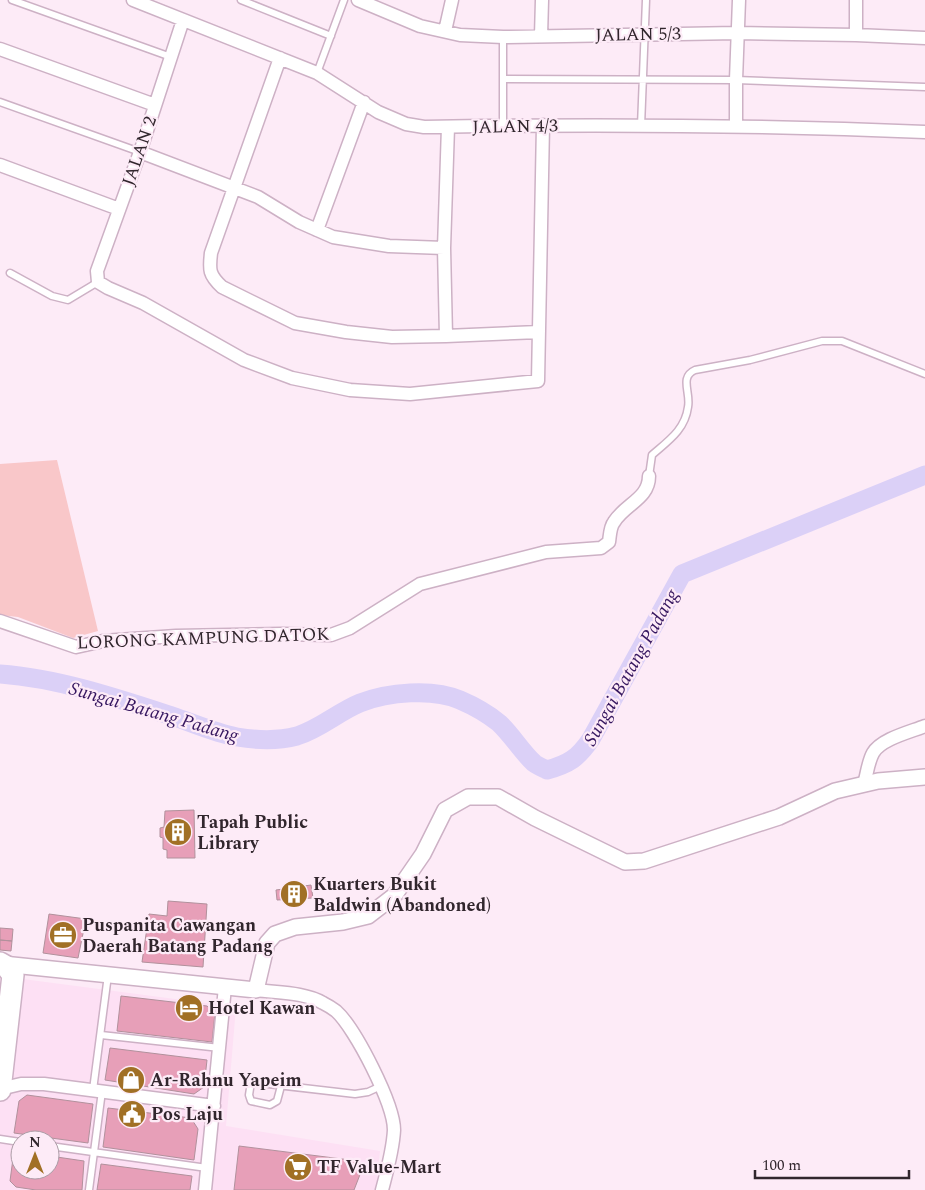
<svg xmlns="http://www.w3.org/2000/svg" width="925" height="1190" font-family="Spectral,serif">
<style>
.built{fill:#fde0f4;fill-rule:evenodd}
.green{fill:#f9c7c9}
.lines{fill:none;stroke-linecap:round;stroke-linejoin:round}
.river{stroke:#dbd0f7;stroke-width:19}
.building{fill:#e79fb8;stroke:#b1919c}
.service-casing{stroke:#cdb1c5;stroke-width:9}
.minor-casing{stroke:#cdb1c5;stroke-width:15}
.tertiary-casing{stroke:#cdb1c5;stroke-width:18}
.trunk-casing{stroke:#cdb1c5;stroke-width:24}
.service{stroke:#fff;stroke-width:6}
.minor{stroke:#fff;stroke-width:12}
.tertiary{stroke:#fff;stroke-width:15}
.trunk{stroke:#fff;stroke-width:21}
.labels{text-anchor:middle;stroke-width:4.5;stroke-linejoin:round;paint-order:stroke}
.street-label{font-size:18px;fill:#31262d;stroke:#fdebf7}
.poi-label{font-size:18px;font-weight:bold;fill:#31262d;stroke:#fdebf7;text-anchor:start}
.water-label{font-size:19px;font-style:italic;fill:#361760;stroke:#fdebf7}
</style>
<rect width="100%" height="100%" fill="#fdebf7"/>
<!-- built -->
<path class="built" d="M0,976l236,31 -10,119 154,25 -4,39h-376zM20,1140h30v30h-30z"/>
<!-- green -->
<path class="green" d="M57,460l41,171 -25,7 -55,-21 -18,-2v-151z"/>
<g class="lines">
<!-- river -->
<path class="river" d="M0,674c57,4 117,24 172,42 21,7 43,17 65,21 18,3 41,4 60,-1 23,-7 41,-24 63,-33 28,-11 73,-15 100,-3 14,6 28,14 39,23 13,12 22,28 35,40 4,3 9,5 13,7 22,-6 31,-12 44,-31l91,-165 243,-99"/>
</g>
<!-- building -->
<path class="building" d="M194,810l1,48h-28v-8l-4,-1v-11l-3,-1v-9l4,-1 1,-16z
M311,885l2,13 -36,2 -1,-10z
M168,901l39,3 -4,63 -61,-5 7,-48 18,2z
M49,914l37,5 -8,39 -35,-5z
M0,928l13,1 -1,12 -12,-1z
M0,940l12,1 -1,10 -11,-1z
M121,996l86,10 8,7 -3,29 -95,-11z
M110,1048l97,12 -3,27 -10,7 -89,-14z
M27,1095l66,9 -5,39 -74,-10 5,-32z
M108,1108l83,10 7,11 -4,31 -91,-13z
M239,1146l119,15 3,11 -7,18h-120z
M14,1151h6v19h30v-14l34,5 -2,29h-46l-20,-3 -6,-6z
M101,1164l91,12 -2,14h-93z"/>
<g class="lines">
<defs>
<path id="service" d="M12,0l159,57
M241,0l90,36
M503,37v89
M317,73l27,-73
M503,79l233,1 189,7
M0,102l140,50
M641,126l5,-126
M10,273l42,23 16,4 30,-18
M649,476l3,-21c16,-14 33,-25 36,-48 3,-14 -9,-30 7,-37l55,-10 72,-19h20l83,33
M101,1035l119,13
M281,1086l-4,15 -7,4 -19,-4 -2,-6 2,-13 104,12 13,-2 13,-6
M93,1090l15,-115
M0,1139l20,3
M50,1146l157,22
M89,1190l13,-99"/>
<path id="minor" d="M133,0l184,73 61,39 28,12 18,3c167,-3 334,-2 501,5
M358,0l62,26 40,9 43,2 234,-4 119,2 69,3
M856,0v35
M183,20l-43,132 -43,119 1,11 10,6 35,15 101,57 48,18 58,12 60,4 128,-13 5,-256
M445,31l7,-31
M541,36l1,-36
M0,49l155,56
M280,58l-69,195c-2,17 -2,22 11,34l73,36 51,9 46,5 54,-1 93,-4
M736,125v-45l3,-80
M140,152l118,45 41,25 34,15 56,9 55,2
M0,165l119,44
M317,230l47,-128
M446,336l-2,-88 4,-121
M0,621l76,26 27,-6 73,-5 106,-2 49,1 19,-7 70,-44 126,-32 55,-4 8,-6c1,-7 1,-15 5,-20 11,-18 35,-23 35,-46
M864,784c3,-10 4,-22 9,-31 8,-14 37,-21 52,-27
M256,990c21,3 48,2 67,13 4,2 9,5 13,8 19,17 58,93 58,119 -1,20 -7,41 -12,60
M0,1089l21,-5h23l170,22
M205,1190l20,-203"/>
<path id="tertiary" d="M3,964l253,26 11,-47 8,-9 20,-7 48,-5 25,-6 26,-20 29,-42 22,-44 23,-13h30l37,21 90,44 19,-1 135,-44 56,-26 43,-10 47,-4"/>
<path id="trunk" d="M0,963l7,4 6,8 -13,115"/>
</defs>
<!-- service casing -->
<use href="#service" class="service-casing"/>
<!-- minor casing -->
<use href="#minor" class="minor-casing"/>
<!-- tertiary casing -->
<use href="#tertiary" class="tertiary-casing"/>
<!-- trunk casing -->
<use href="#trunk" class="trunk-casing"/>
<!-- service -->
<use href="#service" class="service"/>
<!-- minor -->
<use href="#minor" class="minor"/>
<!-- tertiary -->
<use href="#tertiary" class="tertiary"/>
<!-- trunk -->
<use href="#trunk" class="trunk"/>
</g>
<!-- icons -->
<defs>
<symbol id="building-disc" viewBox="-11 -11 22 22"><circle r="9.5" fill="#a17025" stroke="#fdebf7"/><path d="M-4-6H4V6H1V3H-1V6H-4ZM-2.5-4.3h1.7v1.8h-1.7ZM.8-4.3h1.7v1.8H.8ZM-2.5-1h1.7V.8h-1.7ZM.8-1h1.7V.8H.8Z" fill="#fff"/></symbol>
<symbol id="office-disc" viewBox="-11 -11 22 22"><circle r="9.5" fill="#a17025" stroke="#fdebf7"/><path d="M-6-3h4V-5.5h4V-3h4V5H-6ZM-1-4.5V-3h2v-1.5ZM-6 0V1H6V0Z" fill="#fff"/></symbol>
<symbol id="hotel-disc" viewBox="-11 -11 22 22"><circle r="9.5" fill="#a17025" stroke="#fdebf7"/><path d="M-6-4.5h1.5V1H6V5H4.5V3h-9V5H-6ZM-4 0a1.8 1.8 0 1 1 3.6 0ZM.5 0V-2.5h3Q6-2.5 6 0Z" fill="#fff"/></symbol>
<symbol id="shop-disc" viewBox="-11 -11 22 22"><circle r="9.5" fill="#a17025" stroke="#fdebf7"/><path d="M-5-2.5h2.3a2.7 3.5 0 0 1 5.4 0H5L5.5 6h-11ZM-1.5-2.5h3a1.5 2.3 0 0 0-3 0Z" fill="#fff"/></symbol>
<symbol id="civic-disc" viewBox="-11 -11 22 22"><circle r="9.5" fill="#a17025" stroke="#fdebf7"/><path d="M-.6-6.5H3V-4.5H.6V-3L4-1V1h2V6H-6V1h2V-1L-.6-3ZM-1.2 2.5V6h2.4V2.5Z" fill="#fff"/></symbol>
<symbol id="supermarket-disc" viewBox="-11 -11 22 22"><circle r="9.5" fill="#a17025" stroke="#fdebf7"/><path d="M-6-5.5h2.5l.6 2H6L4.5 2H-2.5L-4.4-4H-6ZM-1.5 3.2a1.3 1.3 0 1 0 .1 0ZM3 3.2a1.3 1.3 0 1 0 .1 0Z" fill="#fff"/></symbol>
</defs>
<g fill-rule="evenodd">
<use href="#building-disc" x="162" y="816" width="32" height="32"/>
<use href="#building-disc" x="278" y="878" width="32" height="32"/>
<use href="#office-disc" x="47" y="919" width="32" height="32"/>
<use href="#hotel-disc" x="173" y="992" width="32" height="32"/>
<use href="#shop-disc" x="115" y="1064" width="32" height="32"/>
<use href="#civic-disc" x="116" y="1098" width="32" height="32"/>
<use href="#supermarket-disc" x="282" y="1151" width="32" height="32"/>
</g>
<g class="labels">
<!-- street labels -->
<g class="street-label">
<text transform="translate(638 34) rotate(-1)" y="6">JALAN 5/3</text>
<text transform="translate(515 126) rotate(-1)" y="6">JALAN 4/3</text>
<text transform="translate(139 151) rotate(-71)" y="6">JALAN 2</text>
<text transform="translate(203 638) rotate(-2)" y="6">LORONG KAMPUNG DATOK</text>
</g>
<!-- poi labels -->
<g class="poi-label">
<text x="197" y="828">Tapah Public<tspan x="197" dy="21">Library</tspan></text>
<text x="313" y="890">Kuarters Bukit<tspan x="313" dy="21">Baldwin (Abandoned)</tspan></text>
<text x="82" y="931">Puspanita Cawangan<tspan x="82" dy="21">Daerah Batang Padang</tspan></text>
<text x="208" y="1014">Hotel Kawan</text>
<text x="150" y="1086">Ar-Rahnu Yapeim</text>
<text x="151" y="1120">Pos Laju</text>
<text x="317" y="1173">TF Value-Mart</text>
</g>
<!-- water labels -->
<g class="water-label">
<text transform="translate(630 667) rotate(-61)" y="7">Sungai Batang Padang</text>
<text transform="translate(154 711) rotate(16)" y="7">Sungai Batang Padang</text>
</g>
</g>
<!-- north arrow -->
<g transform="translate(35 1155)"><circle r="24" fill="#fdebf7" stroke="#ab9ca6"/>
<path d="M0-4L9 19L0 12L-9 19Z" fill="#a17025"/>
<text y="-8" font-size="14" font-weight="bold" text-anchor="middle" fill="#31262d">N</text>
</g>
<!-- scale -->
<path d="M755 1170v8h154v-8" fill="none" stroke="#31262d" stroke-width="2.5"/>
<text x="762" y="1170" font-size="15" fill="#31262d" stroke="#fdebf7" stroke-width="4" paint-order="stroke">100 m</text>
</svg>
